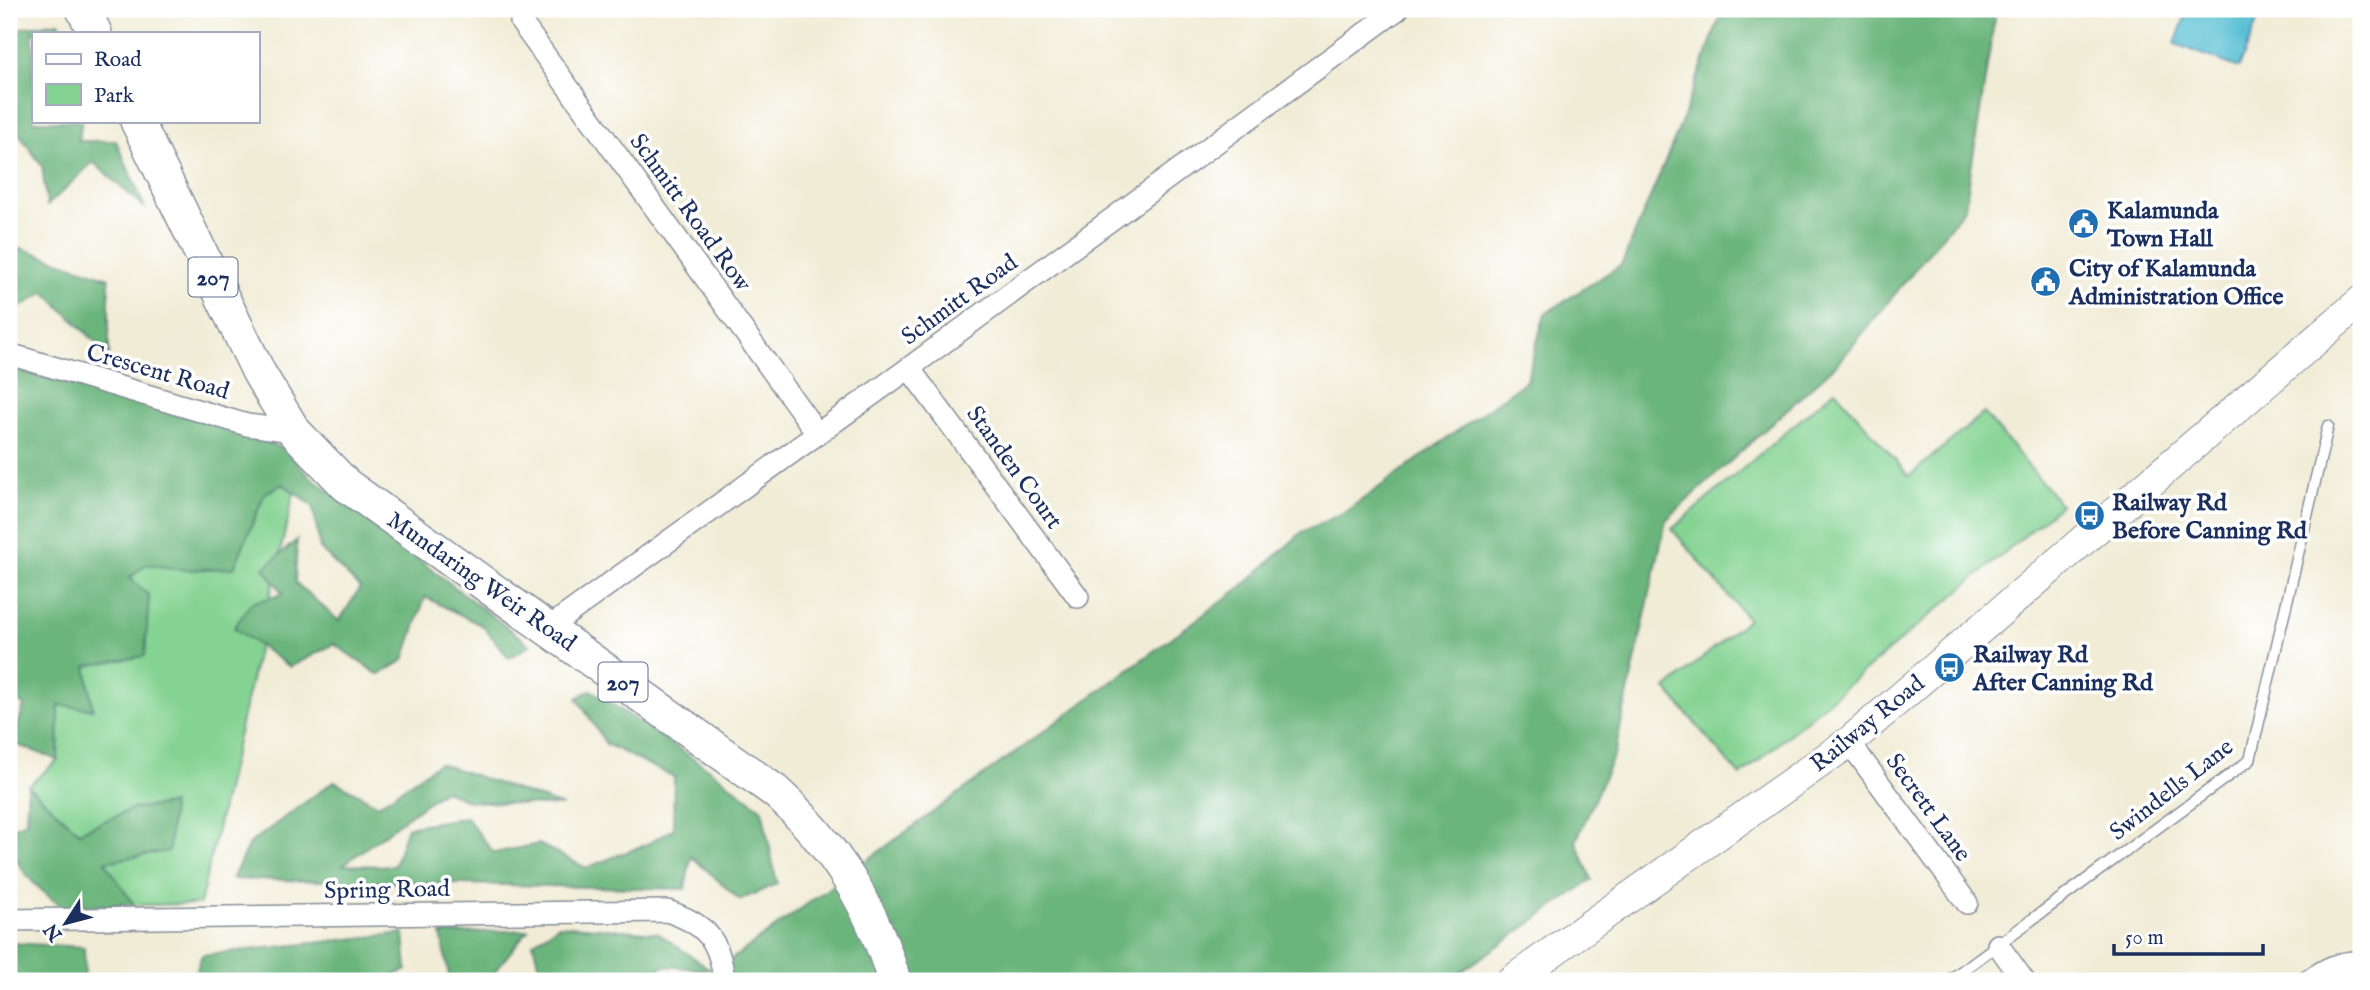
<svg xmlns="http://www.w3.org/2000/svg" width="2370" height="990" font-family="'IM FELL English',serif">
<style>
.green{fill:#84d392;stroke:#508178;stroke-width:2}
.forest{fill:#6bb57c;stroke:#43726d;stroke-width:2}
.water{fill:#58c0d4;stroke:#3a7899;stroke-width:2}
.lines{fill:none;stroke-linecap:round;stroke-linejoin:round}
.lane-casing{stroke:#868e9a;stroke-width:13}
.street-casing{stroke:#868e9a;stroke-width:24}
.secondary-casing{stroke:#868e9a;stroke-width:32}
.primary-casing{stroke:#868e9a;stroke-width:36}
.lane{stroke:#fff;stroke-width:10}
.street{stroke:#fff;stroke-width:21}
.secondary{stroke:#fff;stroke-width:30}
.primary{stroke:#fff;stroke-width:33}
.labels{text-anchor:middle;stroke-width:7;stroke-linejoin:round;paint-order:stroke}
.shield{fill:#fff;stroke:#5f6d8e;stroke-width:2}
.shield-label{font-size:23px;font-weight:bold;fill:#1b2f5e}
.poi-label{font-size:24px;font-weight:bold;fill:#1b2f5e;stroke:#fff;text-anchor:start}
.street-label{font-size:24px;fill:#1b2f5e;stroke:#fff}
</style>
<rect width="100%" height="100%" fill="#fff"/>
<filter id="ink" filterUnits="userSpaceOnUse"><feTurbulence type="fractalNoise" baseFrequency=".0143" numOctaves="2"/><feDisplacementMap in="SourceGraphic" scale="14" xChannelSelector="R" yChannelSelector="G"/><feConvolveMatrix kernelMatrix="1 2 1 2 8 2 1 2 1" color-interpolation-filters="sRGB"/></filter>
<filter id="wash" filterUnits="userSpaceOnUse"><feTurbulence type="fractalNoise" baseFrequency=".00686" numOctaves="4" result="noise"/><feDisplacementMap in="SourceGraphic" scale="28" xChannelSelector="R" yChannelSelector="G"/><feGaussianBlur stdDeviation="1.57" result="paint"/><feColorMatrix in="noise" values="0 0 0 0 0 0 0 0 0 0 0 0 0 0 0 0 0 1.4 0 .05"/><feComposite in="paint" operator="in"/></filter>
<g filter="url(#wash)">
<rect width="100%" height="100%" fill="#f1ecd6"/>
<!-- green -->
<path class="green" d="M1835,390l74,86 75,-63 77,92 -321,271 -74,-87 82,-70 -76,-90z
M283,484l11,8 -94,412 -66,1 -29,-43 27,-53 -53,23 -51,-46 30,-26 1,-56 33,5 -6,-43 43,-87 17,-15 40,6 48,-3 31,-74z"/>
<!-- forest -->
<path class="forest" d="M1723,9h273l-31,199 -125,153 -174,159 -51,232 -39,89 16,39 -144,101h-726l-1,-14 523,-382 58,-53 43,-20 181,-131 19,-67 77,-50 54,-128z
M59,22l5,11h-31v88h49l-4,20h38l29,67 -52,-46 -46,44 -5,-40 -27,-38 -6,4v-102z
M20,248l89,30v77l-64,-63 -36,22v-56z
M9,368l213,58 63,23 22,25 223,171 -21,13 -26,-32 -58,-29 -21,63 -25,15 -45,-31 -44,23 -56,-39 17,-25 32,-9 -19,-26 33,-28 -2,42 44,39 21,-33 -40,-39 -7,-43 -30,-22 -18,9 -31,75 -48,2 -40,-6 -16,14 19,18 -4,60 -59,10 7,43 -34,-4 -1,55 -46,-17 12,-37 -15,-13z
M591,690l121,81 50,38 15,75 -37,16 -49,-44 -6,33 -453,-10 17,-35 85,-63 44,24 61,-42 124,43 -94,-5 -25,-11 -101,75 51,1 13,-39 59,-10 28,36 45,-9 47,24 61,-24 26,-15 1,-52 -68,-33 -29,-46z
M28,786l51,46 53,-23 40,-5 -3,47 -64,11 29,43 -72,2c-26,-20 -53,-42 -53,-78l17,-7z
M559,925l99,8 53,37 -48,-4 -20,15h-100l-10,-38z
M528,930l-41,51h-37l-9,-47z
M404,933l3,37 -27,11h-165l-20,-6 7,-20z
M9,943l75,4 1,34 -76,-2z"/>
<!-- water -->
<path class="water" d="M2188,9h74l-23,59 -64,-24z"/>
</g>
<g filter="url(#ink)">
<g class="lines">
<defs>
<path id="lane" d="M1948,981l302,-221 78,-334"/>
<path id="street" d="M521,22l296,411
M9,354l238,71 47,6
M909,368l169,229
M548,628l361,-260 489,-359
M1849,742l118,161
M9,920l658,-9c39,13 53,29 57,70
M1998,945l26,36
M2308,981c17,-12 31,-20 53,-19"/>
<path id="secondary" d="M1511,981l338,-239 512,-441"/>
<path id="primary" d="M83,9l12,24
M137,121l122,252 35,58 52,54 430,307c57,52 97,114 118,189"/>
</defs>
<!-- lane casing -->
<use href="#lane" class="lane-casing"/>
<!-- street casing -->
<use href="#street" class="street-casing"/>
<!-- secondary casing -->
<use href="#secondary" class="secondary-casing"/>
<!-- primary casing -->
<use href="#primary" class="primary-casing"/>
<!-- lane -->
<use href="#lane" class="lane"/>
<!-- street -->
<use href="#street" class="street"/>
<!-- secondary -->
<use href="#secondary" class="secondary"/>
<!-- primary -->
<use href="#primary" class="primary"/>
</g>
</g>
<!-- icons -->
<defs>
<symbol id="civic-disc" viewBox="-11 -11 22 22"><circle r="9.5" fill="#1f6fb2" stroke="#fff"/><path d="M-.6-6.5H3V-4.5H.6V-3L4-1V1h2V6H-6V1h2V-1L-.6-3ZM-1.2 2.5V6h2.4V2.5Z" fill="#fff"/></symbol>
<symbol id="bus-disc" viewBox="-11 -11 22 22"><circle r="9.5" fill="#1f6fb2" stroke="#fff"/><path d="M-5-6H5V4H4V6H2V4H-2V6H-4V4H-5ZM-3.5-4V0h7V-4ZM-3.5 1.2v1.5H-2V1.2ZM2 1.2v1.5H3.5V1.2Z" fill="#fff"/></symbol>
</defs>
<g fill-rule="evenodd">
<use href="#civic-disc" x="2066" y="206" width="35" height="35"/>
<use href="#civic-disc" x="2028" y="264" width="35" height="35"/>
<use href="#bus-disc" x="2072" y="498" width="35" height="35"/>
<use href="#bus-disc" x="1932" y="650" width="35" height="35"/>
</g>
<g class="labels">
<!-- shield labels -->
<g class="shield">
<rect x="188.5" y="257.5" width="49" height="39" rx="5"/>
<rect x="598.5" y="662.5" width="49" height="39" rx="5"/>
</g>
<g class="shield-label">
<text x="213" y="285">207</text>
<text x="623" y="690">207</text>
</g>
<!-- poi labels -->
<g class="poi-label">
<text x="2107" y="218">Kalamunda<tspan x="2107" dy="28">Town Hall</tspan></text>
<text x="2069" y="276">City of Kalamunda<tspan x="2069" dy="28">Administration Office</tspan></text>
<text x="2112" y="510">Railway Rd<tspan x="2112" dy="28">Before Canning Rd</tspan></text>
<text x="1973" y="662">Railway Rd<tspan x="1973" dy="28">After Canning Rd</tspan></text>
</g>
<!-- street labels -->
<g class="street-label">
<text transform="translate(691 212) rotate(54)" y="8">Schmitt Road Row</text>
<text transform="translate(959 299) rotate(-36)" y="8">Schmitt Road</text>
<text transform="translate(158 371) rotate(16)" y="8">Crescent Road</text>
<text transform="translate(1015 467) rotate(54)" y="8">Standen Court</text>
<text transform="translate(482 581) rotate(35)" y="8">Mundaring Weir Road</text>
<text transform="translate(1867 723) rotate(-39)" y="8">Railway Road</text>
<text transform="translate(2171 789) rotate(-38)" y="8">Swindells Lane</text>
<text transform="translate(1929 807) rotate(54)" y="8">Secrett Lane</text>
<text transform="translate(387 889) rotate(-1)" y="8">Spring Road</text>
</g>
</g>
<!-- margin -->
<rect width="2370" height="990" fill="none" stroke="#fff" stroke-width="35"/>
<!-- legend -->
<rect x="32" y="32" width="228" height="91" fill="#ffffff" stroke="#a4acbf" stroke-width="2"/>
<rect x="46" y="54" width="35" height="10" fill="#ffffff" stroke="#a4acbf" stroke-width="2"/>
<text x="94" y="66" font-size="21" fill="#1b2f5e">Road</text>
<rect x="46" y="84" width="35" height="21" fill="#84d392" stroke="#a4acbf" stroke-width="2"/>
<text x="94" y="102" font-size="21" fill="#1b2f5e">Park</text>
<!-- north arrow -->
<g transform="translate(66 923) rotate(234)" stroke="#ffffff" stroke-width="5" paint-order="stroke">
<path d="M0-5L12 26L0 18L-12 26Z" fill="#1b2f5e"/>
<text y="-10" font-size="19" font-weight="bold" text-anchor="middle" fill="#1b2f5e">N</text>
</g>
<!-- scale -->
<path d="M2114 944v10h149v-10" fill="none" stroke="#1b2f5e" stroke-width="3.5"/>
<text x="2125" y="944" font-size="21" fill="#1b2f5e" stroke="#ffffff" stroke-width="5" paint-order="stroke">50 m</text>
</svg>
